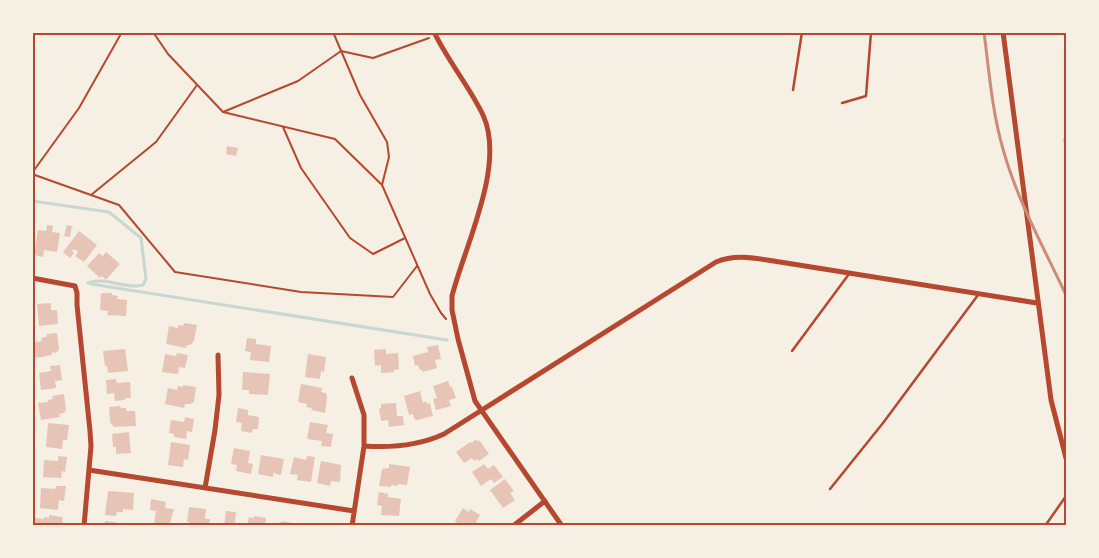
<svg xmlns="http://www.w3.org/2000/svg" width="1099" height="558" font-family="Montserrat,sans-serif">
<style>
.lines{fill:none;stroke-linecap:round;stroke-linejoin:round}
.stream{stroke:#c9d6d2;stroke-width:3}
.building{fill:#e6c5b7}
.path{stroke:#b5482f;stroke-width:2}
.service{stroke:#b5482f;stroke-width:2.5}
.minor{stroke:#b5482f;stroke-width:5}
.rail{stroke:#cf8b77;stroke-width:3}
.neatline{fill:none;stroke:#b5482f;stroke-width:2}
</style>
<rect width="100%" height="100%" fill="#f6efe4"/>
<g class="lines">
<!-- stream -->
<path class="stream" d="M1064,140l2,5
M32,201l77,11 32,26 5,41 -3,6c-18,5 -38,-9 -55,-2
M91,284l356,56"/>
</g>
<!-- building -->
<path class="building" d="M227,146l11,2 -2,8 -10,-2z
M47,225l6,1 -1,6 8,1 -3,19 -13,-2 -1,7 -9,-2 4,-25 8,1z
M67,225l5,1 -2,11 -6,-1z
M79,231l18,14 -13,17 -9,-6 3,-4 -4,-3 -2,2 2,2 -4,5 -7,-6z
M106,252l14,12 -14,16 -4,-4 -2,2 -13,-12 12,-13 4,3z
M101,293h11v2l6,1 -1,3 10,1 -1,16 -19,-1 1,-4 -8,-1z
M51,303v7h6l1,14 -19,2 -2,-22z
M184,323l13,2 -3,16 -4,4h-3l-1,3 -20,-4 3,-18 9,2v-3l5,1z
M57,333l2,16 -3,4 -4,-1v3l-17,3 -3,-15 10,-2 -1,-3 5,-1 1,-3z
M247,338l9,1v5l15,2 -2,16 -19,-2 1,-8 -6,-1z
M438,345l3,14 -6,1 2,8 -14,4 -1,-2h-2l-2,-5 -3,1 -2,-10 15,-4 -1,-5z
M125,349l3,22 -20,2 -1,-7h-2l-2,-15z
M386,349v5l12,-1 1,16 -5,1v2l-13,1v-8l-6,1 -1,-16z
M177,353l11,2 -3,13 -6,-1 -1,7 -16,-2 3,-18 11,2z
M308,354l18,3 -2,15 -3,-1 -1,8 -15,-2z
M60,365l2,15 -7,1 1,7 -15,2 -2,-17 12,-2 -1,-5z
M243,372l27,2 -2,21 -19,-1v-4h-7z
M116,379l1,4 13,-1 1,16h-6v2l-10,1 -1,-8 -7,1 -1,-14z
M448,381l2,6h2l4,11 -7,2 2,6 -15,4 -3,-11 4,-1 -4,-12z
M301,384l21,4 -1,4 5,1 1,4 -2,16 -14,-3 1,-2 -6,-1 1,-3 -9,-2z
M183,385l13,2 -2,15 -4,2h-5l-1,4 -19,-4 3,-16 9,2 1,-4 5,1z
M420,391l3,12 3,-2 1,3 3,-1 3,13 -16,4 -3,-1 -1,-5 -4,1 -5,-19z
M64,394l2,16 -2,3 -5,1 1,3 -19,3 -3,-17 10,-1v-2l5,-1 -1,-3z
M396,403l1,13h6l1,9 -15,2 -1,-7 -7,1 -2,-12 2,-1v-4z
M120,406l1,2h5v3h9l1,15 -22,1 -4,-5 -1,-15z
M238,408l10,2v5l11,2 -1,12h-5l-1,4 -11,-2 1,-8 -6,-1z
M185,417l9,2 -2,13 -5,-1 -1,8 -12,-2v-3l-5,-1 2,-13 13,2z
M310,422l18,3 -2,8 7,1 -2,13 -10,-1 1,-5 -15,-2z
M48,423l21,2 -2,15h-4l-1,9 -16,-2z
M129,432l2,21 -15,1v-7h-3l-1,-13z
M475,440l5,1 9,13 -10,7 -2,-2 -3,2 -2,-3 -8,5 -8,-11 14,-10 2,1z
M171,442l19,3 -2,15 -4,-1 -1,8 -15,-2z
M234,448l16,3 -2,12 5,1 -2,10 -15,-3 1,-6 -6,-1z
M261,455l23,4 -3,16 -8,-2v4l-15,-3z
M58,456l9,1 -2,15 -3,-1 -1,7 -18,-1 1,-17 14,1z
M307,456l8,1 -4,25 -14,-2 1,-5 -8,-1 4,-17 12,3z
M321,461l20,4 -1,17 -9,-1 -1,5 -13,-3z
M389,464l21,3 -3,18 -9,-1v2l-7,-1v2l-12,-1 3,-17 7,-1z
M484,464l4,5 6,-4 9,12 -9,6 -3,-4 -10,7 -9,-14z
M505,479l9,12 -4,2 5,7 -12,8 -13,-18z
M56,486h10l-2,15 -5,-1 -1,10 -18,-2 1,-20 14,1z
M108,491l26,2 -1,17 -10,-1v3h-6l-1,4 -11,-1z
M379,492l9,2v3l13,2 -2,17 -18,-1 1,-9 -5,-1z
M151,499l15,3 -1,6 9,1 -5,17 -15,-2 2,-13 -6,-1z
M189,507l17,2 -1,10h5l-1,7h-20v-4h-2z
M463,508l6,4 1,-3 10,6 -4,7 6,4h-21l-6,-5z
M226,511l10,1 -1,11 9,3h-20z
M49,515l14,2 -1,9h-28v-8l10,1v-2l5,1z
M254,516l12,2 -1,8h-18l2,-9 5,1z
M105,521l11,1v4h-11z
M281,521l19,3v2h-20z"/>
<g class="lines">
<!-- path -->
<path class="path" d="M153,32l15,22 55,58 112,27 47,46
M333,32l27,63 27,47 2,15 -7,28 48,109 11,19 5,6
M223,112l75,-31 43,-30 32,7 56,-20
M283,127l18,41 49,70 23,16 32,-16
M32,173l47,-65 43,-76
M32,174l87,31 56,67 126,20 92,5 24,-31
M91,195l65,-53 41,-57"/>
<!-- service -->
<path class="service" d="M793,90l9,-58
M842,103l24,-7 5,-64
M792,351l57,-77
M830,489l53,-66 95,-128
M1045,526l21,-30"/>
<!-- minor -->
<path class="minor" d="M434,32c14,29 35,54 49,83 23,50 -18,130 -31,181v14l6,29 17,62 87,125
M1003,32l48,368 15,58
M32,278l43,8 2,7v12l13,126 1,15 -7,80
M352,378l12,37v31l-12,80
M364,446c28,2 54,0 80,-12l272,-172c21,-9 42,-3 64,0l257,41
M89,470l265,41
M205,488l10,-58 4,-35 -1,-40
M513,526l32,-25"/>
<!-- rail -->
<path class="rail" d="M984,32c5,39 8,79 19,117 14,51 41,99 63,146"/>
</g>
<!-- border -->
<rect width="1099" height="558" fill="none" stroke="#f6efe4" stroke-width="68"/>
<rect x="34" y="34" width="1031" height="490" class="neatline"/>
</svg>
